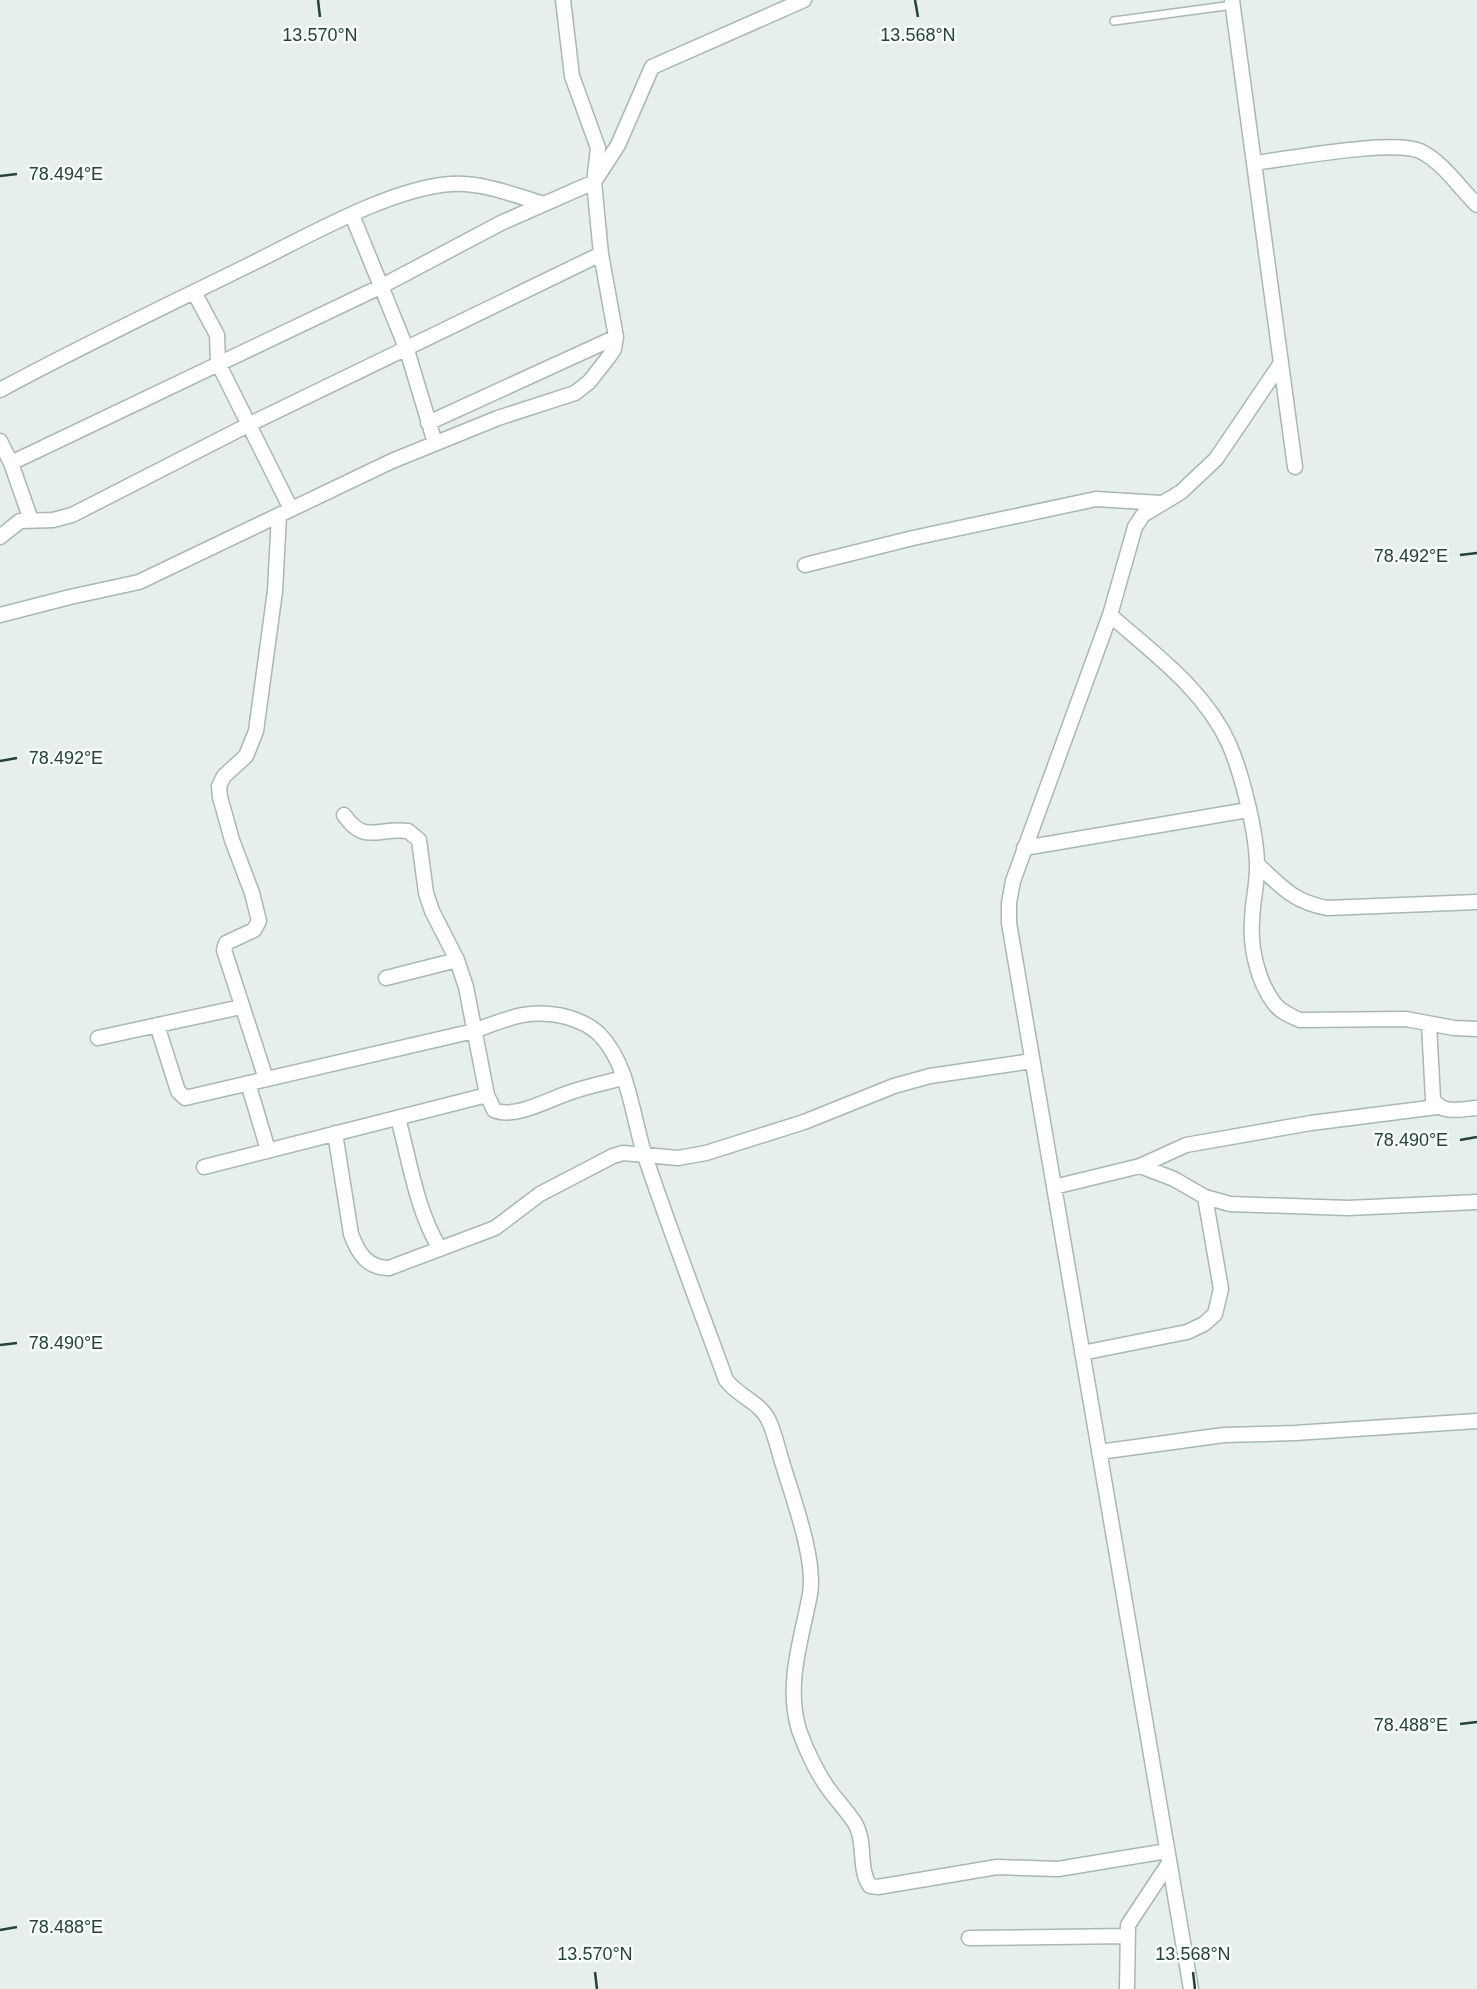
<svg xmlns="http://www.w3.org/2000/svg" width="1477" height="1989" font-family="Helvetica,sans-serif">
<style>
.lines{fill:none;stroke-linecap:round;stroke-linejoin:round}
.service-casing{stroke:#a8b8b2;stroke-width:10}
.minor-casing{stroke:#a8b8b2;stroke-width:17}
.service{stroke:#fff;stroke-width:7}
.minor{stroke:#fff;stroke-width:14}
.ticks{fill:none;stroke:#24423a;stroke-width:2.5}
.ticks-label{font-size:18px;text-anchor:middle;fill:#24423a;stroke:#f7fbf9;stroke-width:5;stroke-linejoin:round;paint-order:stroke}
</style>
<rect width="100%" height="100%" fill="#e6efeb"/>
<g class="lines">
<defs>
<path id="service" d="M1114,21l119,-16"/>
<path id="minor" d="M1232,0l63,467
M1254,163c34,-4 143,-25 168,-11 21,11 38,36 55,53
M352,215l55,135 28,93
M194,292l23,43 1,28 73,146
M0,390c83,-45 168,-85 253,-127 55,-27 138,-75 198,-79 31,-2 63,11 93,20
M428,423l188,-86
M0,441l11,22 20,57
M11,463l371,-177 119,-63 93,-41 24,-37 34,-78 152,-67
M0,537l20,-16 33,-1 19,-5 176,-90 353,-171
M805,565l108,-27 183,-39 65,4
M0,615l70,-18 69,-15 253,-121 106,-43 77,-25 14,-11 19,-24 6,-9 2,-12 -15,-83 -7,-72 4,-34 -26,-72 -9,-76
M1110,615c43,38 95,75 119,129 13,30 27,86 28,119 1,20 -5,39 -5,59 -2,26 6,60 22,81 6,9 17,13 26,17l106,-1 48,9 23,1
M344,815c21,30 34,12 64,16l11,9 7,53 6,18 25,49 9,27 21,108 7,15c21,10 59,-13 80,-19 16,-5 33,-9 49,-13
M1024,848l224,-38
M1257,864c25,23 35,37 70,44l150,-6
M386,978l71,-18
M1429,1024l4,75c9,16 27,10 44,9
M157,1025l21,66 7,7 289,-67c34,-13 56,-23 93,-14 10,3 24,9 32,17 31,31 33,85 47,125 25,74 53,147 80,221 12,16 33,22 42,39 7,14 10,31 15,46 10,33 33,95 27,129 -8,44 -25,90 -11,136 7,20 19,45 31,61 9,12 19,22 26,34 10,19 2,44 14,61l8,1 119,-20 61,2 109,-18
M98,1038l143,-31
M266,1079l-42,-129 2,-7 28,-13 5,-9 -7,-28 -20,-53 -12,-43 -1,-11 5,-10 22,-20 10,-25 19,-140 4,-76
M248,1083l20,67
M398,1118c12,44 18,91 42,131
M335,1133l16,101c7,19 16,34 38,34l106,-40 45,-34 73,-38 10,-3 55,5 28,-5 98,-31 90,-36 36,-10 102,-15
M1140,1166l34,13 31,18 25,7 118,4 129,-6
M204,1167l283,-72
M1054,1187l86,-21 46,-21 125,-22 126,-16
M1082,1353l105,-21 17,-8 11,-10 6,-25 -16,-92
M1099,1452l125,-17 71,-2 182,-12
M969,1938l158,-2
M1127,1989l1,-64 41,-62
M1191,1989l-182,-1066v-20l4,-22 97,-266 25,-88 8,-12 38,-23 35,-33 65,-96"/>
</defs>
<!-- service casing -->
<use href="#service" class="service-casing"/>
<!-- minor casing -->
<use href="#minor" class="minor-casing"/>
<!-- service -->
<use href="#service" class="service"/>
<!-- minor -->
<use href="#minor" class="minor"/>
</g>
<!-- ticks -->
<path class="ticks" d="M318,0l2,17M915,0l3,17M0,176l17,-2M1460,555l17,-2M0,761l17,-3M1460,1140l17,-3M0,1345l17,-2M1460,1724l17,-2M0,1930l17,-3M595,1972l2,17M1193,1972l2,17"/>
<g class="ticks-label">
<text x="320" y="41">13.570°N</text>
<text x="918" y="41">13.568°N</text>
<text x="66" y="180">78.494°E</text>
<text x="1411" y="562">78.492°E</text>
<text x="66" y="764">78.492°E</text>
<text x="1411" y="1146">78.490°E</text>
<text x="66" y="1349">78.490°E</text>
<text x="1411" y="1731">78.488°E</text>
<text x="66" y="1933">78.488°E</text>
<text x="595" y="1960">13.570°N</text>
<text x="1193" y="1960">13.568°N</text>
</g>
</svg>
